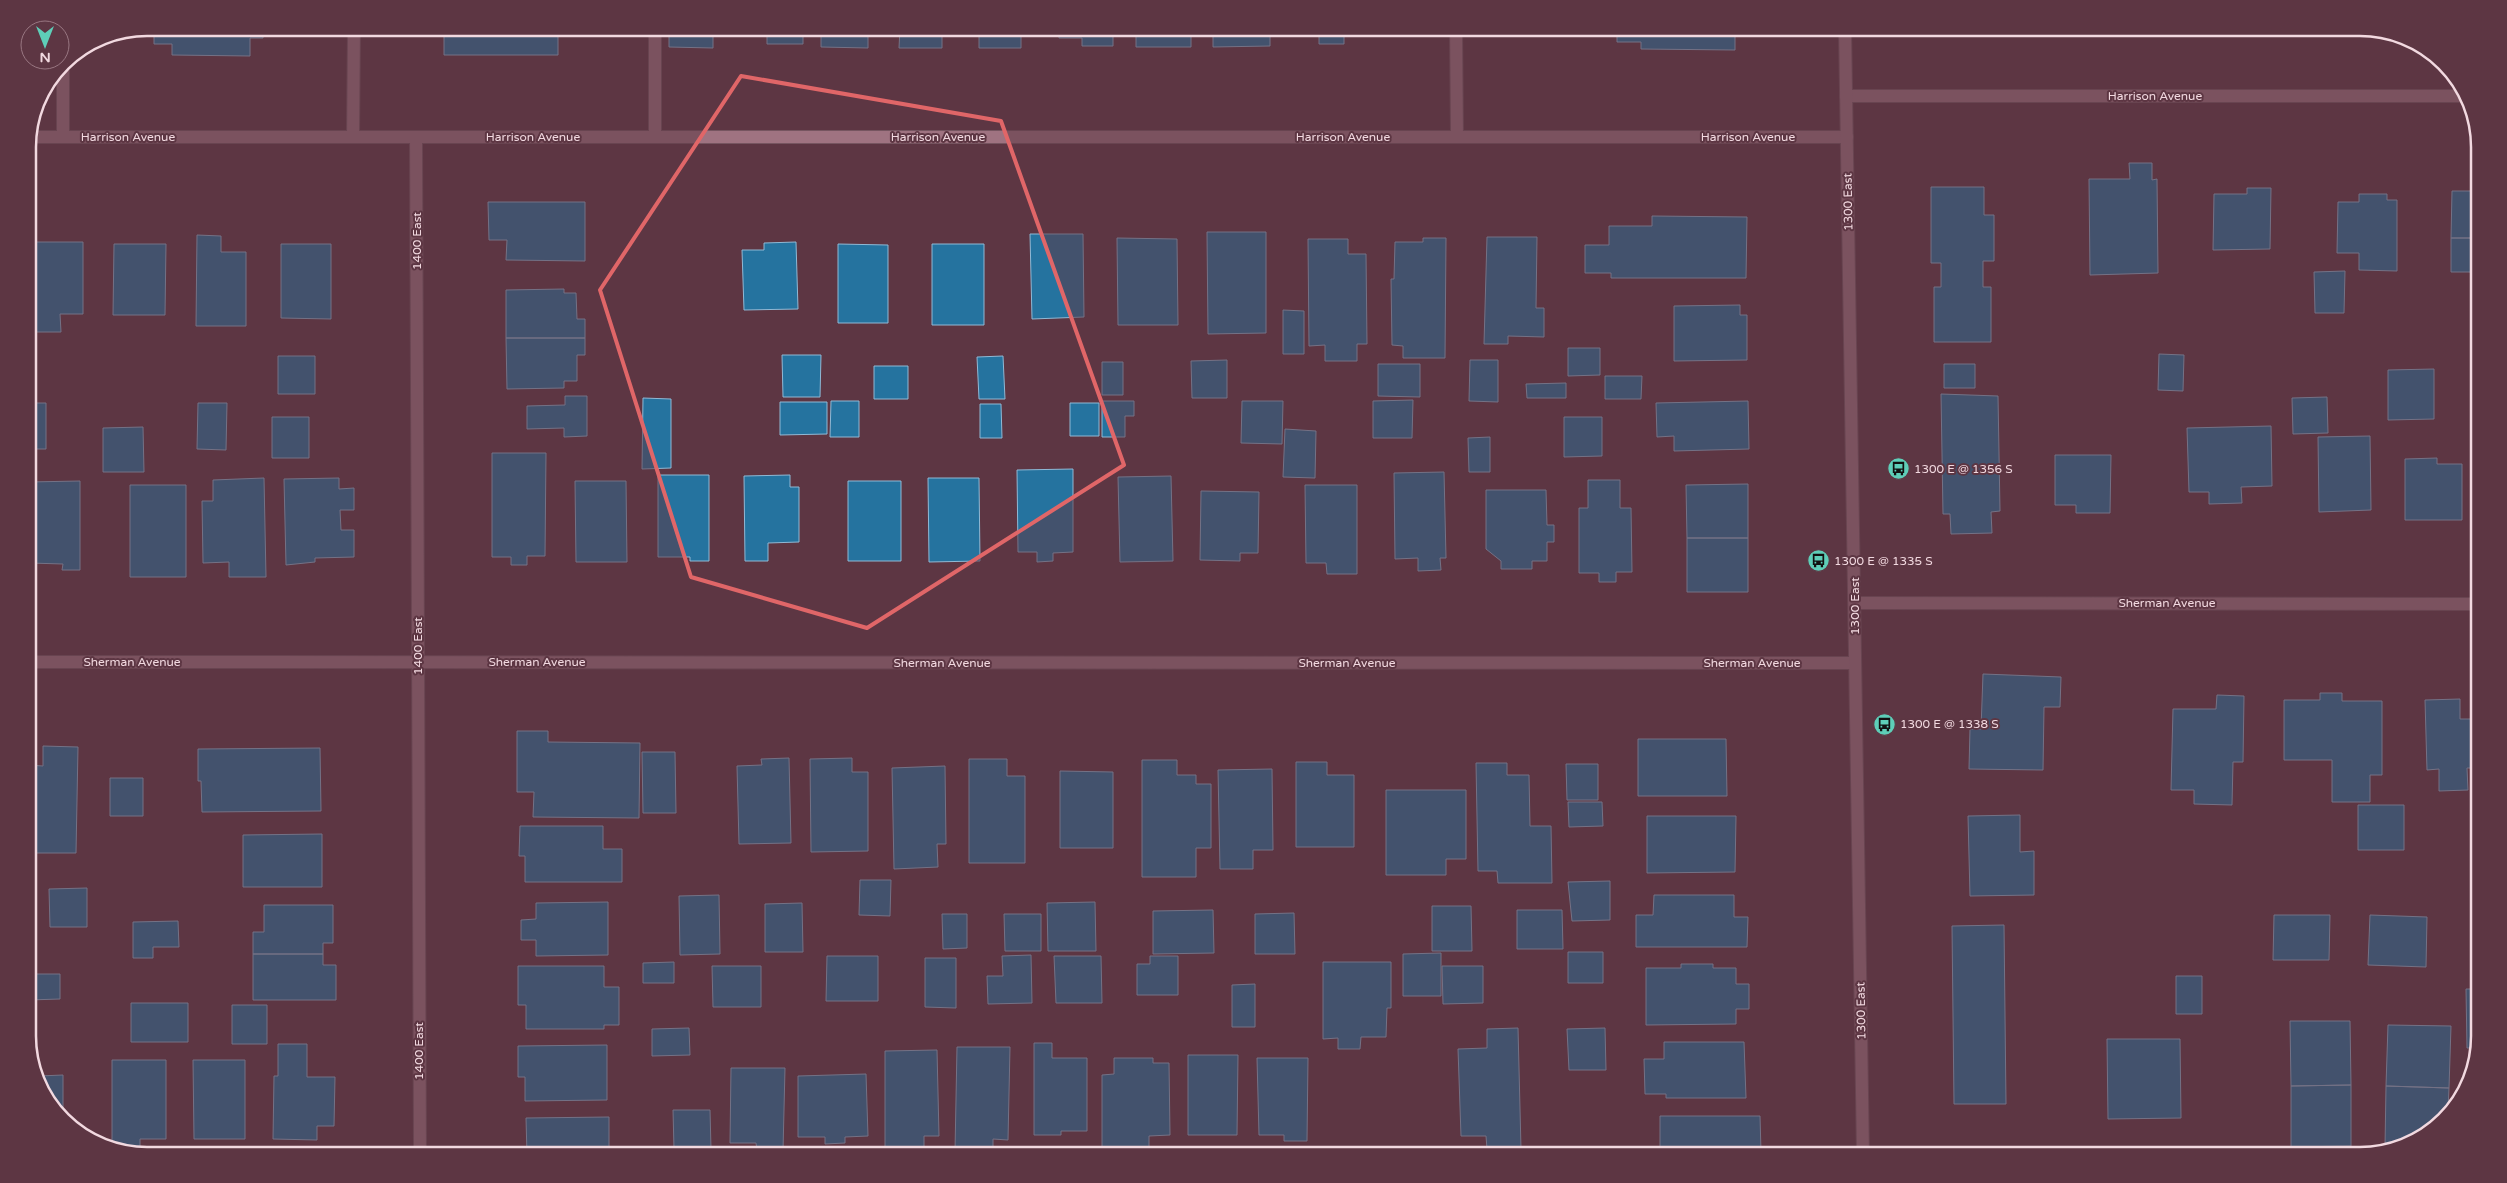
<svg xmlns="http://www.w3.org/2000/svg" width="2507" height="1183" font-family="'Varela Round',sans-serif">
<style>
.building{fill:#25739f;stroke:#90b9d5}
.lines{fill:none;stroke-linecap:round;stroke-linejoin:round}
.lane-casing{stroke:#765560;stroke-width:14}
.street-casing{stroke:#765560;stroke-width:14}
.secondary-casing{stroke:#765560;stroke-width:14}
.lane{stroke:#9f7381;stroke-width:12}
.street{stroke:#9f7381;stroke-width:12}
.secondary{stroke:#9f7381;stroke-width:12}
.marked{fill:none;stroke:#e06668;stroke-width:4;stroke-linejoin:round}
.labels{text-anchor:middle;stroke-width:4;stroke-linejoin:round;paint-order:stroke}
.street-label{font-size:12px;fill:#f2d9e0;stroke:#5d3643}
.poi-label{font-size:12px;fill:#f2d9e0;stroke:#5d3643;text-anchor:start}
.rim{fill:none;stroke:#f2d9e0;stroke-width:2.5}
</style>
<rect width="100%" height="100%" fill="#5d3643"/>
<!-- building -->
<path class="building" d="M154,28h109v10h-13v18l-78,-1v-11h-18z
M444,28h114v27h-114z
M628,28h20v4h-20z
M669,28h60v5h-16v15l-44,-1z
M751,28h52v16h-36v-9h-15z
M821,28h64v5h-17v15l-47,-1z
M900,28h62v5h-20v15h-43z
M979,28h61v5h-19v15h-42z
M1059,28h54v18h-31v-8h-23z
M1136,28h55v19h-55z
M1213,28h57v18l-57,1z
M1296,28h48v16h-25v-12h-23z
M1375,28h58v6h-58z
M1586,28h149v22l-94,-1v-7h-24v-7l-31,-1z
M2129,163h23v17l5,-1 1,94 -68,2 -1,-96h41z
M1931,187h53v28h10v46h-11v26h8v55h-57v-55h7v-24h-10z
M2247,188h24l-1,61 -57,1 1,-56h33z
M2452,191h27v47h-28z
M2359,194h28v6h10v71l-38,-1v-17h-22l1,-51h21z
M488,202h97v59l-79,-1 1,-20h-18z
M1652,216l95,1 -1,61h-135v-5h-26v-28h24v-19h43z
M1207,232h59v101l-58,1z
M1030,234h53l1,83 -52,2z
M197,235l24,1v16h25v74h-50z
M1487,237h50l-1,71h8v29l-36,-1v8h-24z
M1117,238l60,1 1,86h-60z
M1423,238h23l-1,120h-42v-12l-11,-1 -1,-66h3l1,-37h28z
M2451,238h28v34h-28z
M1308,239h40v15h18l1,90h-10v17h-32v-16l-16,1z
M28,242h55v72h-23l1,18h-32z
M796,242l2,67 -54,1 -2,-60h22v-7z
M114,244h52l-1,71h-52z
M281,244h50v75l-50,-1z
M838,244l50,1v78h-50z
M932,244h52v81h-52z
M2345,271l-1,42h-29l-1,-41z
M564,289v4h12l1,26h8v19h-79v-48z
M1740,305v10h7v45l-73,1v-55z
M1283,310l21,1v43h-21z
M506,338h79v17h-8v26h-13v7l-57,1z
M1568,348h32v27l-32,1z
M2159,354l25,1 -1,36 -25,-1z
M782,355h39l-1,42h-37z
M278,356h37v38h-37z
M1003,356l2,43h-26l-2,-42z
M1227,360v38h-35l-1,-37z
M1470,360h28v42l-29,-1z
M2473,360h6v43h-5z
M1102,362h21v33h-21z
M1378,364h42v33l-42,-1z
M1944,364h31v24h-31z
M874,366h34v33h-34z
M2434,369v50l-46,1v-50z
M1605,376h37l-1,23h-36z
M1566,383v15h-39l-1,-14z
M1941,394l57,2 2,115 -9,1 1,21 -41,1 -1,-20h-7z
M565,396h22v40l-23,1v-9l-37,1v-23l38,-1z
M2327,397l1,36 -35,1 -1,-36z
M643,398l28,1v69l-29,1z
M1413,400l-1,38h-39v-37z
M831,401h28v36h-29z
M1102,401h32v15h-9v21h-23z
M1242,401h41l-1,43 -41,-1z
M1748,401l1,48 -75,2v-15l-17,1 -1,-34z
M780,402h47v32l-47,1z
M28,403h18v46h-18z
M198,403h29l-1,47 -29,-1z
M1070,403h29v33h-29z
M980,404h21l1,34h-22z
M272,417h37v41h-37z
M1564,417h38v39l-38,1z
M2271,426l1,60 -31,1 1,16 -33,1v-12h-20l-2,-64z
M143,427l1,45h-41v-44z
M1285,429l31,2 -1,47 -32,-1z
M2370,436l1,74 -52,2 -1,-75z
M1490,437v35h-21l-1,-34z
M492,453h54l-1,103h-18v9h-16v-8h-19z
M2055,455h56l-1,58h-34v-8h-21z
M2437,458v6h25v56h-57v-61z
M1073,469v83l-20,1v8l-16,1v-10h-19l-1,-82z
M1444,472l2,86h-6l1,12 -23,1v-13l-23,1 -1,-86z
M658,475h51v86h-19v-4h-32z
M790,475v12h9v55l-31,1v18h-23l-1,-85z
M1171,476l2,85 -53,1 -2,-85z
M264,478l2,99h-37v-15l-26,1 -1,-62h11v-21z
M339,478v11l15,-1v22h-14l1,20h13v27l-39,1v4l-29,3 -2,-86z
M928,478h51l1,83 -51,1z
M1588,480h32v28h11l1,64h-16v10h-17v-9h-20v-65h9z
M80,481v89h-18l1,-6 -34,-1 -1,-81z
M575,481h51l1,81h-51z
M848,481h53v80h-53z
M1748,484v54h-61l-1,-53z
M130,485h56v92h-56z
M1305,485h52v89h-30l-1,-11h-20z
M1486,490h60l1,35h7v17h-7v19h-15v8h-31v-8l-15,-12z
M1201,491l58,1 -1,61h-18v8l-40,-1z
M1687,538h61v54h-61z
M1983,674l78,3 -1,30h-16l-1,63 -74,-1 1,-40h11z
M2320,693h22v8h40v74h-12v27h-38v-42h-48v-60h36z
M2217,695l27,1 -1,66h-10l-1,43 -38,-1v-14h-23l2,-81h43z
M2460,699v20h19v49h-12l1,22 -29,1v-22l-12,1 -2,-70z
M517,731h31v11l92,1 -1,75 -106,-1 1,-25h-17z
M1638,739h88l1,57h-89z
M43,746l35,1 -2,106h-48v-88l15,1z
M320,748l1,63 -119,1 -1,-31h-3v-32z
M642,752h33l1,61h-33z
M789,758l2,85 -52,1 -2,-78 25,-1 -1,-6z
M852,758v14h16v79l-57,1 -1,-93z
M969,759h38v17h18v87h-56z
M1142,760h35v15h19v9h15v64h-15v29h-54z
M1296,762h31v13h27v72h-58z
M1476,763h31v12h22l1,51h21l1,57h-54l-1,-12h-19z
M1566,764h32v36h-31z
M945,766l1,78h-9l1,23 -44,2 -2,-101z
M1272,769l1,81h-20v19h-33l-2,-99z
M1060,771l53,1v76h-53z
M110,778h33v38h-33z
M1386,790h80v69h-20v16h-60z
M1568,802h34l1,24 -34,1z
M2358,805h46v45h-46z
M2020,815v37l14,-1v44l-64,1 -2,-80z
M1647,816h89l-1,56 -88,1z
M520,826h83v23h19v33h-97v-26h-6z
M322,834v53h-79v-52z
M860,880h31l-1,36 -31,-1z
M1610,881v39l-38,1 -4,-39z
M87,888v39h-37l-1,-38z
M719,895l1,59 -40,1 -1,-59z
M1654,895h80v22h14l-1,30h-111v-32h17z
M608,902v53l-72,1v-16h-15v-20l15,-1v-16z
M1095,902l1,49h-48l-1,-48z
M802,903l1,49h-38v-48z
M264,905h69v38h-10v11h-70v-22h11z
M1432,906h39l1,45h-40z
M1213,910l1,43 -61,1v-43z
M1517,910h45l1,39h-46z
M1294,913l1,41h-40v-40z
M942,914h25v34l-24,1z
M1004,914h37v37h-36z
M2274,915h56l-1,45h-56z
M2370,915l57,2 -1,50 -58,-2z
M178,921l1,26h-26v11h-20v-36z
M2004,925l2,179h-52l-2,-178z
M1568,952h35v31h-35z
M1441,953v43h-38v-42z
M253,954h70v11h13v35h-83z
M1031,955l1,48 -44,1 -1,-28h16l-1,-20z
M827,956h51v45h-52z
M1054,956h47l1,47h-46z
M1150,956h28v39h-41v-31h13z
M925,958h31v50l-31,-1z
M674,962v21h-31v-20z
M1323,962h68v46h-4l-1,29h-25l-1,12h-22v-11l-15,1z
M1681,964h32v4h23v16h13v25h-13v15l-90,1v-57h35z
M518,966h86v21h15v38h-15v4h-78v-24h-8z
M712,966h49v41h-48z
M1442,966h41v37l-40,1z
M28,974h32v25l-32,1z
M2176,976h26v38h-26z
M1255,984v43h-23v-42z
M2466,989h13l1,47 -3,12h-10z
M131,1003h57v39h-57z
M232,1005h35v39h-35z
M2290,1021h60l1,64 -60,1z
M2388,1025l63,1 -2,62 -63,-2z
M689,1028l1,27 -38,1v-27z
M1518,1028l3,121h-34l-1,-13h-25l-3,-87 29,-1v-19z
M1605,1028l1,42h-37l-2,-41z
M2107,1039h73l1,79 -73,1z
M1664,1042h80l2,56h-80v-4h-21l-1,-35h20z
M1034,1043h18v15h35v73h-26v4h-27z
M278,1044h29v33h28l-1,49h-17v14l-44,-1 1,-63h4z
M607,1045v55l-82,1v-24h-7v-31z
M957,1047h53l-2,93 -15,-1v13l-38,-1z
M937,1050l2,86h-15v15l-39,1v-101z
M1188,1055h50l-1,80h-49z
M1114,1058h39v5h16l1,72 -21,1v15h-47v-76l12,-1z
M1257,1058h51l-1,83h-23v-6h-25z
M112,1060h54v79h-26v11l-28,-3z
M193,1060h52v79h-51z
M731,1068h54l-2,83 -26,-1 -1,-7h-26z
M866,1074l2,62 -23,1v6l-20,1v-7h-27v-61z
M63,1075v41l-15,-14 -9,-26z
M2351,1085v61l-60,1v-61z
M2386,1086l63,2 -1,22 -22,25 -41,12z
M673,1110h37l1,39h-37z
M1660,1116h100l1,36h-18l1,3h-84z
M609,1117v38h-82l-1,-37z"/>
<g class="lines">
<defs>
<path id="lane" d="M1456,28l1,109
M63,137v-74
M655,137v-109"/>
<path id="street" d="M1846,96h619
M28,137h1819
M353,137l1,-109
M416,137l4,1018
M1855,603l624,1
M28,662l1827,1"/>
<path id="secondary" d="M1845,28l18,1127"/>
</defs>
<!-- lane casing -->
<use href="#lane" class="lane-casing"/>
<!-- street casing -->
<use href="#street" class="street-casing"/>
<!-- secondary casing -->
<use href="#secondary" class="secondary-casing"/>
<!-- lane -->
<use href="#lane" class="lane"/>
<!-- street -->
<use href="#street" class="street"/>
<!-- secondary -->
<use href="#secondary" class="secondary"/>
</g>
<!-- marked area -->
<path d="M0 0H2507V1183H0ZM741,76l260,45 123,344 -257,163 -176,-51 -91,-287z" fill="#5d3643" fill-opacity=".55" fill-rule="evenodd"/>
<path class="marked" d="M741,76l260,45 123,344 -257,163 -176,-51 -91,-287z"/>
<!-- icons -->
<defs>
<symbol id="bus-disc" viewBox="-11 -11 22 22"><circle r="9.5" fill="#5eceb8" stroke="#5d3643"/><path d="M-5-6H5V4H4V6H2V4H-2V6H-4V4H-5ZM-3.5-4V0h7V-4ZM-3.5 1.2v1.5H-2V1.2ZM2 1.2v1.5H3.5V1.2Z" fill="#111"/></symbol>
</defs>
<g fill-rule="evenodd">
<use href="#bus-disc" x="1886" y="456" width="25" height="25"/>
<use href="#bus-disc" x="1806" y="548" width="25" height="25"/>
<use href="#bus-disc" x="1872" y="712" width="25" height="25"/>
</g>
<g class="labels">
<!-- street labels -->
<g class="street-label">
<text x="2155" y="100">Harrison Avenue</text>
<text x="128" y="141">Harrison Avenue</text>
<text x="533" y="141">Harrison Avenue</text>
<text x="938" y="141">Harrison Avenue</text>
<text x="1343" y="141">Harrison Avenue</text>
<text x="1748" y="141">Harrison Avenue</text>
<text transform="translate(1848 202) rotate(-91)" y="4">1300 East</text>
<text transform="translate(417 241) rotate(-90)" y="4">1400 East</text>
<text x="2167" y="607">Sherman Avenue</text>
<text transform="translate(1855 606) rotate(-90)" y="4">1300 East</text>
<text transform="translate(418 646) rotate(-90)" y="4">1400 East</text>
<text x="132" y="666">Sherman Avenue</text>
<text x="537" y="666">Sherman Avenue</text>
<text x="942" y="667">Sherman Avenue</text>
<text x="1347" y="667">Sherman Avenue</text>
<text x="1752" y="667">Sherman Avenue</text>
<text transform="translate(1861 1011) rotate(-91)" y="4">1300 East</text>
<text transform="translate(419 1051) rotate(-90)" y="4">1400 East</text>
</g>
<!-- poi labels -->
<g class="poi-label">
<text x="1914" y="473">1300 E @ 1356 S</text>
<text x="1834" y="565">1300 E @ 1335 S</text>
<text x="1900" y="728">1300 E @ 1338 S</text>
</g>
</g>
<!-- crop -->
<path d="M0 0H2507V1183H0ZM147 36H2360A111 111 0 0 1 2471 147V1036A111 111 0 0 1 2360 1147H147A111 111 0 0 1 36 1036V147A111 111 0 0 1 147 36Z" fill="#5d3643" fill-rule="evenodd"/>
<path class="rim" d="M147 36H2360A111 111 0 0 1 2471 147V1036A111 111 0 0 1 2360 1147H147A111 111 0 0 1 36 1036V147A111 111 0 0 1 147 36Z"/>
<!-- north arrow -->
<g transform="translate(45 45) rotate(180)"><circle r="24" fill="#5d3643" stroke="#997782"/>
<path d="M0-4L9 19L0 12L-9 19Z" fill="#5eceb8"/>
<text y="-8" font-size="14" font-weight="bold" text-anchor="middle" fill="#f2d9e0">N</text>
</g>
</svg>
